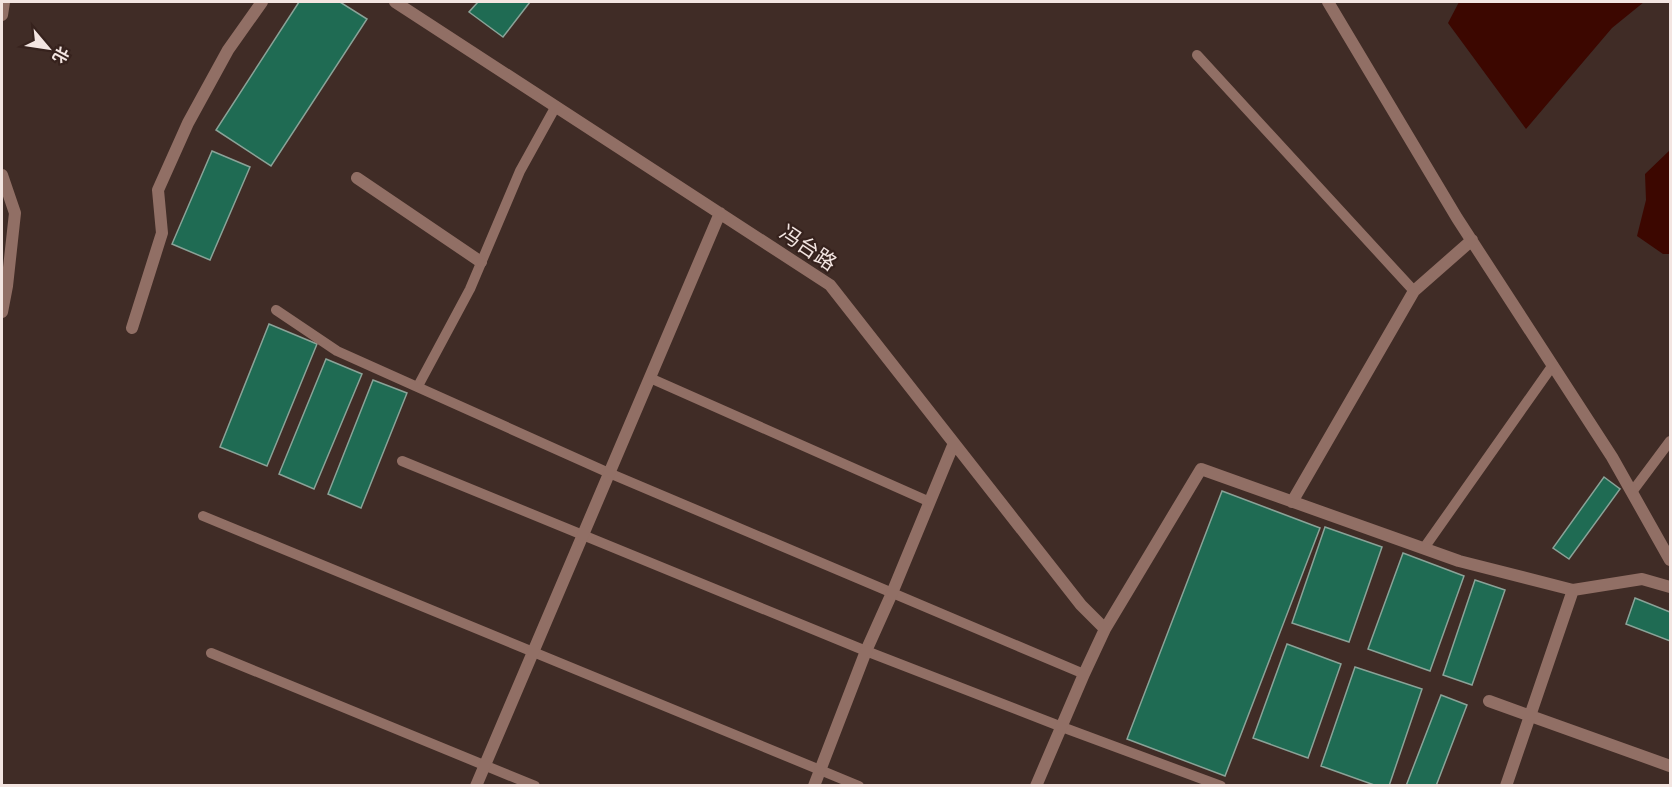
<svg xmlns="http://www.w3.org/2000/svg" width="1672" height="787" font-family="Manrope,'Noto Sans SC',sans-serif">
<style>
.water{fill:#3c0700}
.building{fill:#1f6b53;stroke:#8aa398;stroke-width:1.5}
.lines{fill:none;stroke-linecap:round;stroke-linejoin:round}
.lane{stroke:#916f65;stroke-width:10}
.street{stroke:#916f65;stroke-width:12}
.labels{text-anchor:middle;stroke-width:4.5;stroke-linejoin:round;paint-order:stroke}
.street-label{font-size:21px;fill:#f3e5e1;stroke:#36221d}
</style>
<rect width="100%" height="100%" fill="#402c26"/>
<!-- water -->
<path class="water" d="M1459,2h185l-32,26 -86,101 -78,-106z
M1670,150v104h-7l-26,-18 9,-36 -1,-26z"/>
<!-- building -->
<path class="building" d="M299,2h41l27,17 -96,147 -55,-36z
M478,2h52l-27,35 -34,-25z
M212,151l38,16 -40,93 -38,-16z
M269,324l48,20 -50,122 -47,-19z
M326,359l36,15 -48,115 -35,-15z
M373,380l34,13 -46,115 -33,-14z
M1604,477l16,12 -51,70 -16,-11z
M1222,491l98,37 -95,248 -98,-37z
M1325,527l57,20 -33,95 -57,-19z
M1403,553l61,23 -34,95 -62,-22z
M1475,580l30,10 -33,95 -29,-10z
M1635,598l35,14v29l-44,-17z
M1287,644l54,20 -33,94 -55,-20z
M1355,667l67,22 -33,97h-12l-56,-20z
M1441,695l26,10 -31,81h-30z"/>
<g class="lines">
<!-- lane -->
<path class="lane" d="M1197,55l217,236
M276,310l61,41 272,122 475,201
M650,378l280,124
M418,386l52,-97 50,-118 36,-65
M402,461l464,190 196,76 159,59
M1632,492l38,-51
M203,516l656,270
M1424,548l129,-183
M211,653l324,133"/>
<!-- street -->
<path class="street" d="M395,2l435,283 251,320 24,24
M1328,2l129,216 155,239 58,103
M2,15l2,-13
M2,175l13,38 -8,73 -5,26
M357,178l124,84
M132,328l30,-95 -4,-43 30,-67 40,-73 34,-48
M1292,502l122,-211 58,-51
M1489,701l181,65
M476,786l244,-573
M814,786l52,-135 26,-58 62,-150
M1036,786l48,-112 21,-45 96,-160 258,92 114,29 69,-11 28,8
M1506,786l67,-196"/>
</g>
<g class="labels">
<!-- street labels -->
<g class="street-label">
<text transform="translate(808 248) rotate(34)" y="7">冯台路</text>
</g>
</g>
<!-- border -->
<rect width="1672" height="787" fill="none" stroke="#f3e5e1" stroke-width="6"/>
<!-- north arrow -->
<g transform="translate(48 48) rotate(119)" stroke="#36221d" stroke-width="4.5" paint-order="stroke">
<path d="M0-4.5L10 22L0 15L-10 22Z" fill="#f3e5e1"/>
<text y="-9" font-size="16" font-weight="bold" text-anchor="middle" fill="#f3e5e1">北</text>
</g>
</svg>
